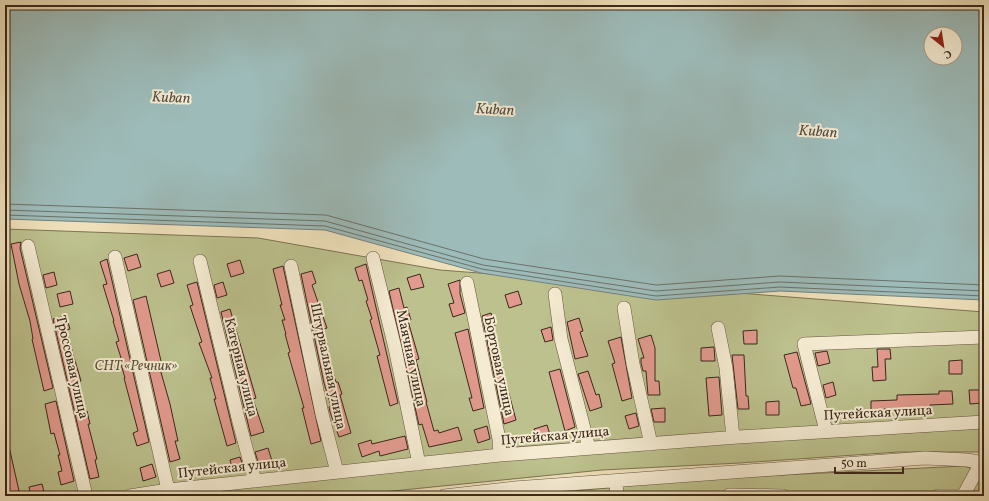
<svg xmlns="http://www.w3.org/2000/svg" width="989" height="501" font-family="Vollkorn,serif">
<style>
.green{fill:#bcc18d;stroke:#7c7454}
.water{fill:#9dbbb9;stroke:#768079;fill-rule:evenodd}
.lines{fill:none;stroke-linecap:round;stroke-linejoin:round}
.shore{stroke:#6c716a;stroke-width:1}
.building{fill:#e19a8d;stroke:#3b271a}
.minor-casing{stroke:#685542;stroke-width:14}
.minor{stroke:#f4ebd2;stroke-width:13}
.labels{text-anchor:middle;stroke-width:4;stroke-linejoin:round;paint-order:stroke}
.street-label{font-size:14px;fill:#3b271a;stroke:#f4ebd2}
.park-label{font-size:14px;font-style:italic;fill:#5b4e37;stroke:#f4ebd2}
.water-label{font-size:15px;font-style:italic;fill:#544c42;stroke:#f4ebd2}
</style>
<rect width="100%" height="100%" fill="#eee0ba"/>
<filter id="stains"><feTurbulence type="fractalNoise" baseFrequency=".005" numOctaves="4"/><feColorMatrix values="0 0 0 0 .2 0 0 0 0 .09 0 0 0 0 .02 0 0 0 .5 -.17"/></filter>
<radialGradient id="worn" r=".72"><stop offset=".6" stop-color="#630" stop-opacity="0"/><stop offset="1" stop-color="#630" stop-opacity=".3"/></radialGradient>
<!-- green -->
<path class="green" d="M5,229l253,9 182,32 544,42v140h-86l-158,11 -138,7 -259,26h-338z
M964,466l20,7v23h-412l2,-5 128,-12z
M570,490l-3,6h-58z"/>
<!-- water -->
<path class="water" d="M5,5h979v295l-204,-9 -124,9 -175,-27 -156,-43 -320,-11zM931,34h24v24h-24z"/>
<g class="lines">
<!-- shore -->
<path class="shore" d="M5,204l321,11 158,44 172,26 124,-9 204,9
M5,210l320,11 158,44 173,26 124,-9 204,9
M5,215l320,11 157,43 174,27 124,-9 204,9"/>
</g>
<!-- building -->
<path class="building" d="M21,242l-1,6 33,140 -9,3 -12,-52h1l-3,-18 -11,-37 -8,-40z
M137,254l4,13 -13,4 -4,-13z
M107,259l42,183 -12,4 -4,-13 5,-2 -14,-53h1l-5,-17h2l-6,-19 3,-1 -6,-20h1l-11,-36 4,-1 -7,-22z
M240,260l4,13 -13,4 -4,-13z
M366,264l32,139 -8,3 -13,-50 3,-1 -10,-35 2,-1 -6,-18 2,-1 -6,-20 -3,1 -4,-13z
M283,266l38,175 -10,3 -9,-36h2l-16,-55 2,-1 -5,-18h1l-4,-14h3l-5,-15h2l-9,-36z
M170,270l4,13 -13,4 -4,-13z
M312,271l4,12 -4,2 15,43 -4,1 4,15 -3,1 12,37h2l4,12 -2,1 11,38 -12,4 -9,-25 -1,-5 2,-1 -7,-23 -23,-109z
M54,272l3,13 -11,3 -3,-13z
M420,274l4,13 -13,3 -4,-12z
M460,280v14l5,19 -12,4 -4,-13 5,-1 -6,-19z
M197,282l39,161 -9,3 -13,-47h2l-6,-21h2l-13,-35 3,-1 -12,-36 3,-1 -6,-20z
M223,282l4,13 -10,3 -3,-13z
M399,288l5,20 3,-1 4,13 -3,1 11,38 -3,1 11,42h-1l8,29 4,-1 1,3 19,-6 4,13 -33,7 -7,-23 -3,1 -30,-134z
M70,291l3,13 -13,3 -3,-13z
M518,291l4,13 -13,4 -4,-13z
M146,296l15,65 -3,1 12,42 8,37h-3l5,18 -10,3 -37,-162z
M230,309l26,89 -3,1 11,33 -13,4 -30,-124z
M491,313l4,13 -5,2 12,35 -1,1 15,56 -12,4 -22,-108z
M66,316l4,13 -4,1 15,51 -5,1 7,30 4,-1 3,13h-2l9,35 -2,1 4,17 -9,2 -37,-160z
M579,318l4,13 -3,1 8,24 -13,3 -8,-37z
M551,327l2,13 -8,2 -4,-12z
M468,329l16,79 -11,3 -4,-13h3l-17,-65z
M757,330v14h-13l-1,-13z
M651,335l4,13v33h4l1,14h-12l-2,-24h-3l-2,-8v-5h3l-6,-19z
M621,337l11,61 -10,3 -10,-37 3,-1 -7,-22z
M714,347l1,14h-14v-13z
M877,349h13l1,10h-6l1,21 -13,1 -1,-14h6z
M827,351l3,12 -12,3 -3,-13z
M797,352l14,52 -10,2 -5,-18h-3l-9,-33z
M732,355h12l2,41h2l1,13h-11z
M962,360v14h-13v-13z
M560,369l15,58 -10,4 -16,-59z
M588,371l8,24 3,-1 3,13 -12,4 -12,-37z
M719,377l3,38 -13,1 -3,-38z
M833,382l3,13 -10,3 -3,-13z
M969,390h13l1,13 -13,1z
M939,391h13l1,13 -23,1v3l-46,1 1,5 -14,1v-14l26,-1v-5l42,-1z
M56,401l18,80 -13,4 -3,-13 4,-1 -4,-16h2l-6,-22 -3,1 -6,-30z
M779,401v14h-13v-13z
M665,408v14h-11l-3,-13z
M636,413l3,13 -10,3 -4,-13z
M547,425l4,13 -13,4 -4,-13z
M487,426l3,13 -12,4 -4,-13z
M405,436l3,13 -28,7 -1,-5 -17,6 -4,-13 13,-4 1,4z
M5,442h3l11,49 -13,3z
M268,448l4,13 -13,4 -4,-13z
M240,457l4,12 -11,3 -3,-12z
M152,464l4,13 -13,4 -3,-13z
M42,484l3,12h-14l-2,-9z"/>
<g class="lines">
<defs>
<path id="minor" d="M28,246l58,250
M115,257l53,233
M373,258l22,90 24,116
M200,261l39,161 16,59
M291,266l31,148 15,58
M467,283l32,156 1,16
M555,294l6,45 28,109
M624,308l9,56 18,80
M718,328l8,40 7,69
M826,431l-22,-87 180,-7
M729,495l54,1
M130,496l38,-6 332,-35 238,-18 246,-15
M444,496l70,-8 411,-30 42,2 17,3
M616,496l1,-15
M938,496h27
M963,496l18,-33"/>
</defs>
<!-- minor casing -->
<use href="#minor" class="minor-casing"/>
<!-- minor -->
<use href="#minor" class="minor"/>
</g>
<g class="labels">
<!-- street labels -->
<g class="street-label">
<text transform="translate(412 358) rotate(78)" y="5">Маячная улица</text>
<text transform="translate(329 366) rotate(78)" y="5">Штурвальная улица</text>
<text transform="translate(500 366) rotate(78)" y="5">Бортовая улица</text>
<text transform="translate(73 367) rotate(77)" y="5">Троссовая улица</text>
<text transform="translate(242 367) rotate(76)" y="5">Катерная улица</text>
<text transform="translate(878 412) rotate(-3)" y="5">Путейская улица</text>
<text transform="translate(555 435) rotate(-5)" y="5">Путейская улица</text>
<text transform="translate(232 467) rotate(-6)" y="5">Путейская улица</text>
</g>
<!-- park labels -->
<g class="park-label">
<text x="136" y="370">СНТ «Речник»</text>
</g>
<!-- water labels -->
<g class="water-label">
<text transform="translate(171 97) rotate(2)" y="5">Kuban</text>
<text transform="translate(495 109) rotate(3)" y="5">Kuban</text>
<text transform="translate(818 131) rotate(4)" y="5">Kuban</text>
</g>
</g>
<!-- margin -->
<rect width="989" height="501" fill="none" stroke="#eee0ba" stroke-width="20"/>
<rect x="6" y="6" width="977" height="489" fill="none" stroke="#3b271a" stroke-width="2"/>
<rect x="10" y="10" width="969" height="481" fill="none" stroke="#3b271a"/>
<!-- north arrow -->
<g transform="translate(943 46) rotate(150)"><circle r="19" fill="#f4ebd2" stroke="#aa9d88"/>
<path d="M0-3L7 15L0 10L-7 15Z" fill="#8f2418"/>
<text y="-6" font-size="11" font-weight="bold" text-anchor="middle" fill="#3b271a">С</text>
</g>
<!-- scale -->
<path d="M835 467v6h68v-6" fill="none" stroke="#3b271a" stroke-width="2"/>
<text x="841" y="467" font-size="12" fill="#3b271a" stroke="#f4ebd2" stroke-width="3" paint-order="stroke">50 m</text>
<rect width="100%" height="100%" filter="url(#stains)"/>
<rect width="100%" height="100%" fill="url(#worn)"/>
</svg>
